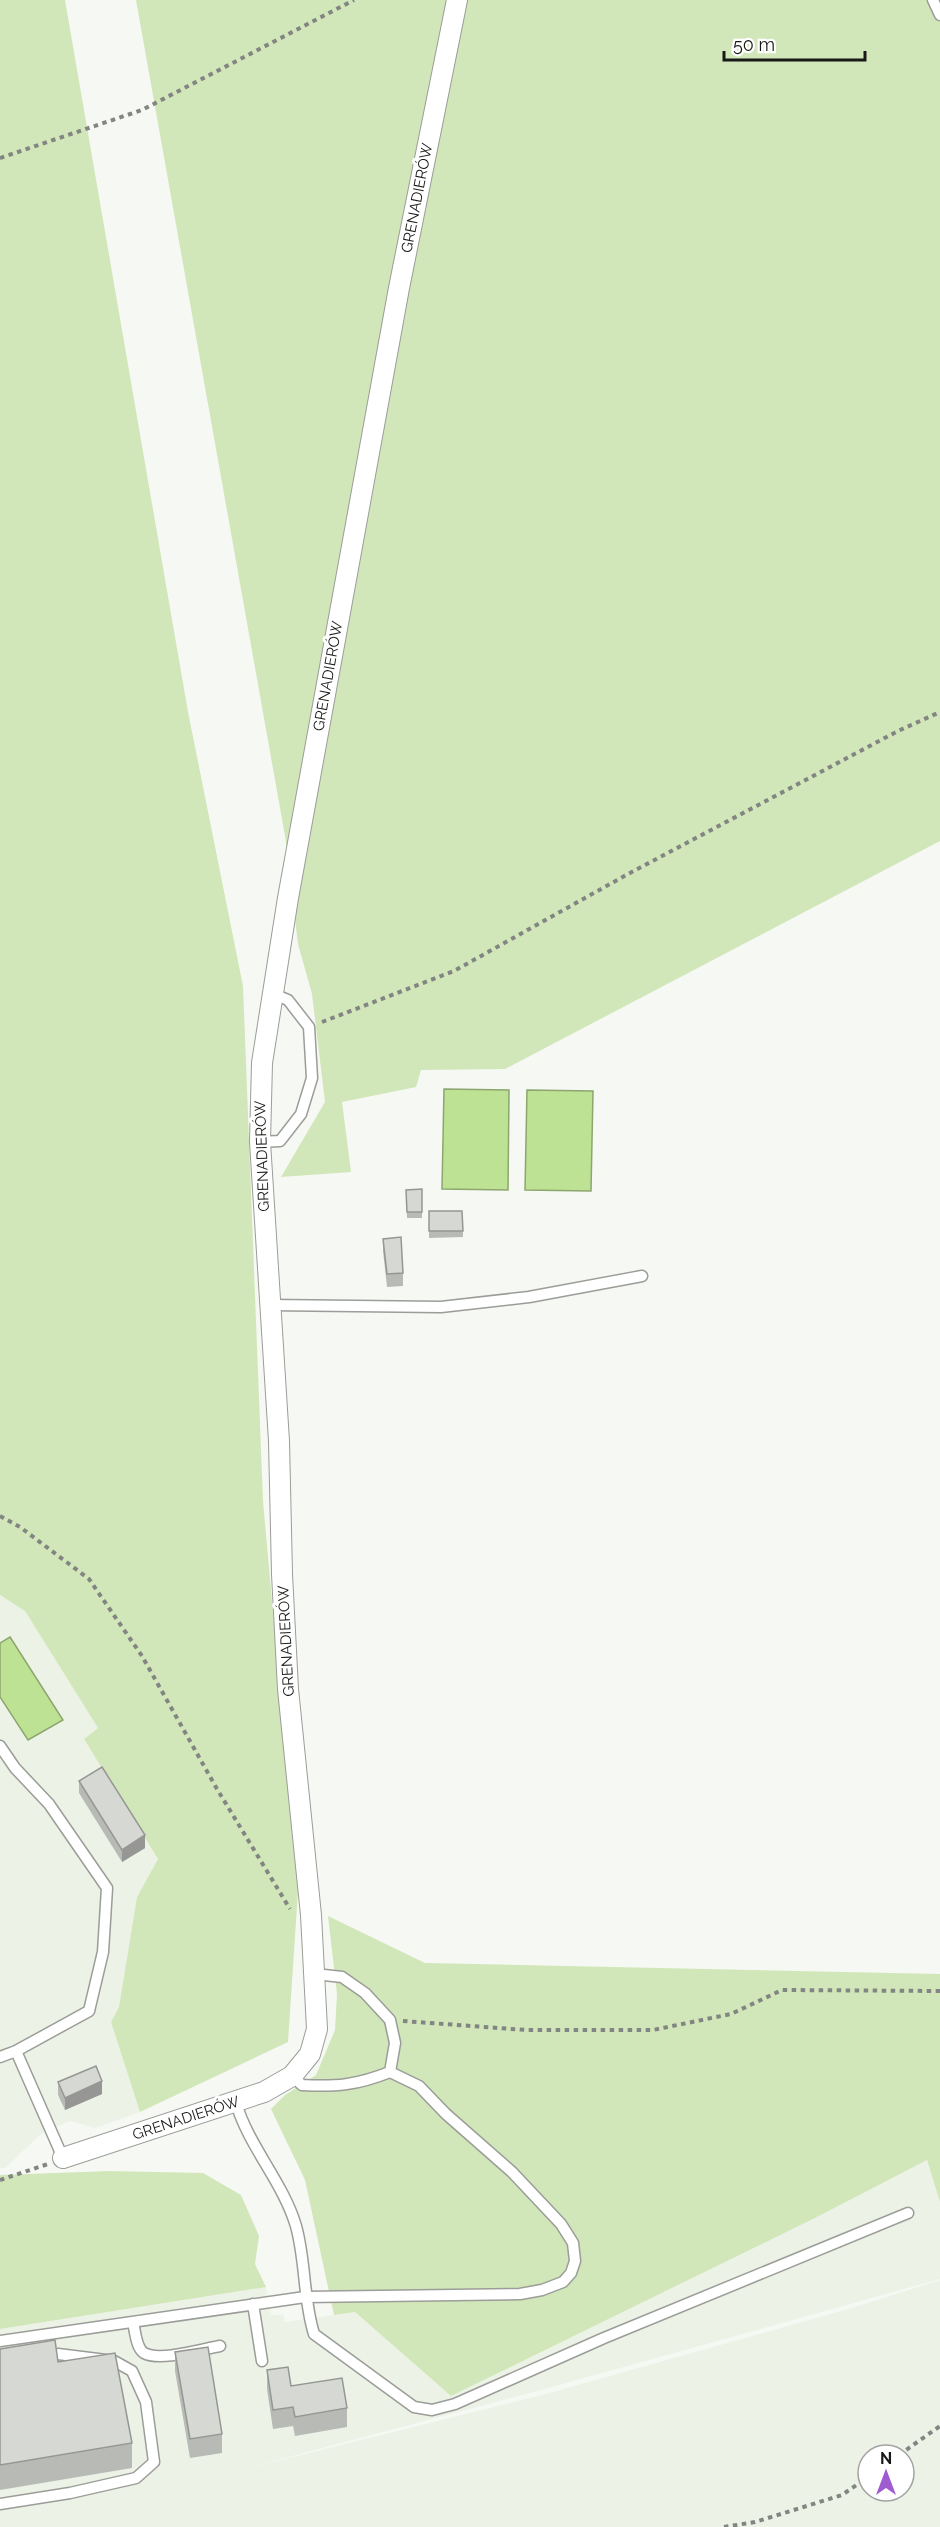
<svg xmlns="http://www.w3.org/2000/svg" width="940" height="2527" font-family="Raleway,sans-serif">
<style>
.built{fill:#ecf2e6;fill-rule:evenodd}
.green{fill:#d1e7b9}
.water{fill:#bde294;stroke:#8ca66e;stroke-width:1.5}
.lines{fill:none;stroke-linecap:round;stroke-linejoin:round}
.lane-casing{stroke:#9b9d98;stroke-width:13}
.street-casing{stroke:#9b9d98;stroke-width:22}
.path{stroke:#838582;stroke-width:4;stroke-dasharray:4.5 4.5;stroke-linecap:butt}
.lane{stroke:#fff;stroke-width:10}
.street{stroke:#fff;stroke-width:20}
.wall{fill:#b8bab6}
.shaded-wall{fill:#969794}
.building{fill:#d6d8d4;stroke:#969794;stroke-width:1.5}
.labels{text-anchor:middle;stroke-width:6;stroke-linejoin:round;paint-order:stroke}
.street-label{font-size:15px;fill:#181917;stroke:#fff}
</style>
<rect width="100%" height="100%" fill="#f6f8f4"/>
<!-- built -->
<path class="built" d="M0,1595l25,16 73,117 -14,11 74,120 -21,38 -18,110 -8,15 29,90 -45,16 -25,-7 -28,12 -37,35h-5z
M927,2160l13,42v77l-399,111 -301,80 302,-75 310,-87 88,-28v247h-940v-198l266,-42 5,28h12l2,7 70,-10 96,84 364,-178zM868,2455h36v36h-36z"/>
<!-- green -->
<path class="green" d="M0,0h65l123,712 55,274 20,515 35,390 -10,151 -148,70 -29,-90 8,-15 18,-110 21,-38 -74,-120 14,-11 -73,-117 -25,-16z
M136,0h804v841l-435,228 -84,1 -5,17 -74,15 9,70 -70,5 44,-75 -13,-108 -14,-50 -13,-108z
M328,1916l97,47 515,11v228l-13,-42 -112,58 -364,178 -96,-84 -21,3 -29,-135 -34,-71 14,-14 31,-20 19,-45 2,-36z
M110,2171l93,2 38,22 18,41 -4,28 11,23 -266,42v-154z"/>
<!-- water -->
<path class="water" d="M444,1089l65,1 -1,100 -66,-1z
M527,1090l66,1 -2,100 -66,-1z
M10,1637l53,83 -35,20 -28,-43v-54z"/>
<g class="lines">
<defs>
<path id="lane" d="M933,0l7,15
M260,1142l20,-1 21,-27 11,-36 -3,-51 -21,-27 -17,-7
M269,1305l172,2 88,-10 113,-21
M0,1746l15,22 34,36 58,84 -4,64 -14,59 -73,40 -16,6
M16,2051l47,107
M292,2076l10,9c34,2 55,0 88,-13l5,-29 -5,-23 -25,-27 -23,-16 -27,-3
M236,2103c13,44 47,79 60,123 10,36 7,73 18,108l100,73 18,3 23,-6 149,-66 304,-125
M253,2304l9,57
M133,2322c2,8 3,26 11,31 16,9 58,-4 76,-7
M0,2341l305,-44 215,-3 22,-4 21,-8 8,-9 4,-12 -2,-18 -12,-19 -49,-52 -66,-58 -27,-28 -29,-14
M0,2504l70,-11 66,-15 18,-16 -8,-60 -14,-31 -18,-10 -56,-7 -13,3"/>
<path id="street" d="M63,2158l201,-66 28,-16 18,-22 7,-25 -6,-114 -23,-226 -6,-115 -3,-133 -19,-299 2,-79 26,-165 111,-610 58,-288"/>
</defs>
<!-- lane casing -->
<use href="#lane" class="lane-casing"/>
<!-- street casing -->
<use href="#street" class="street-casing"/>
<!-- path -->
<path class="path" d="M0,158l142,-48 212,-110
M322,1022l132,-51 174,-97 270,-143 42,-19
M0,1516l20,11 69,52 53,77 75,133 73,120
M403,2021l123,9h127l78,-16 51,-24 158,1
M0,2180l48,-16
M899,2455l41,-29
M724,2527l31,-5 87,-27 26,-18"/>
<!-- lane -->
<use href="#lane" class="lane"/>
<!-- street -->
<use href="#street" class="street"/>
</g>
<!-- wall -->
<path class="wall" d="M422,1189v29h-15l-1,-28z
M429,1211l34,20v6l-34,1z
M383,1239l20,34v13l-16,1 -4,-36z
M79,1781l66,67 -23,14 -43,-69z
M58,2082l44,12 -37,16 -7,-15z
M0,2349l132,94v25l-132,22z
M175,2352l47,82v19l-32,5 -15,-87z
M267,2370l24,16 56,22v19l-52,9 -2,-10 -20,3 -6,-40z"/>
<!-- shaded-wall -->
<path class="shaded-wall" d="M145,1835v13l-23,14v-12z
M102,2081v13l-37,16v-12z"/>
<!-- building -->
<path class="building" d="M422,1189v23h-15l-1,-22z
M429,1211h33l1,20h-34z
M401,1237l2,36 -16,1 -4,-35z
M102,1767l43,68 -23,15 -43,-69z
M96,2066l6,15 -37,17 -7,-16z
M55,2340l3,22 57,-9 17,90 -132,22v-116z
M208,2347l14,87 -32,5 -15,-87z
M288,2367l3,19 51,-8 5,30 -52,9 -2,-10 -20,3 -6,-40z"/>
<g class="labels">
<!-- street labels -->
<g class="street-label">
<text transform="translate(417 198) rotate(-79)" y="5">GRENADIERÓW</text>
<text transform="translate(328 676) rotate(-80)" y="5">GRENADIERÓW</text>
<text transform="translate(262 1156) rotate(-92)" y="5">GRENADIERÓW</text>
<text transform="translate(286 1641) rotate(-93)" y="5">GRENADIERÓW</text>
<text transform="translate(186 2118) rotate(-18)" y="5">GRENADIERÓW</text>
</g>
</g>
<!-- north arrow -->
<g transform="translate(886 2473)"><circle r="28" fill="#ffffff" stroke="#a3a3a2" stroke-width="1.5"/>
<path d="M0-4.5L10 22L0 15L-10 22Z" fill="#9f5bd0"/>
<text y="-9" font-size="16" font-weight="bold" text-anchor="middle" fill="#181917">N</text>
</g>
<!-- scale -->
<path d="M724 51v9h141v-9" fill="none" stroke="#181917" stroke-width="3"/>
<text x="733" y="51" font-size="18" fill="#181917" stroke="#ffffff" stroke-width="4.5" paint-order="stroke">50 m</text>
</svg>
